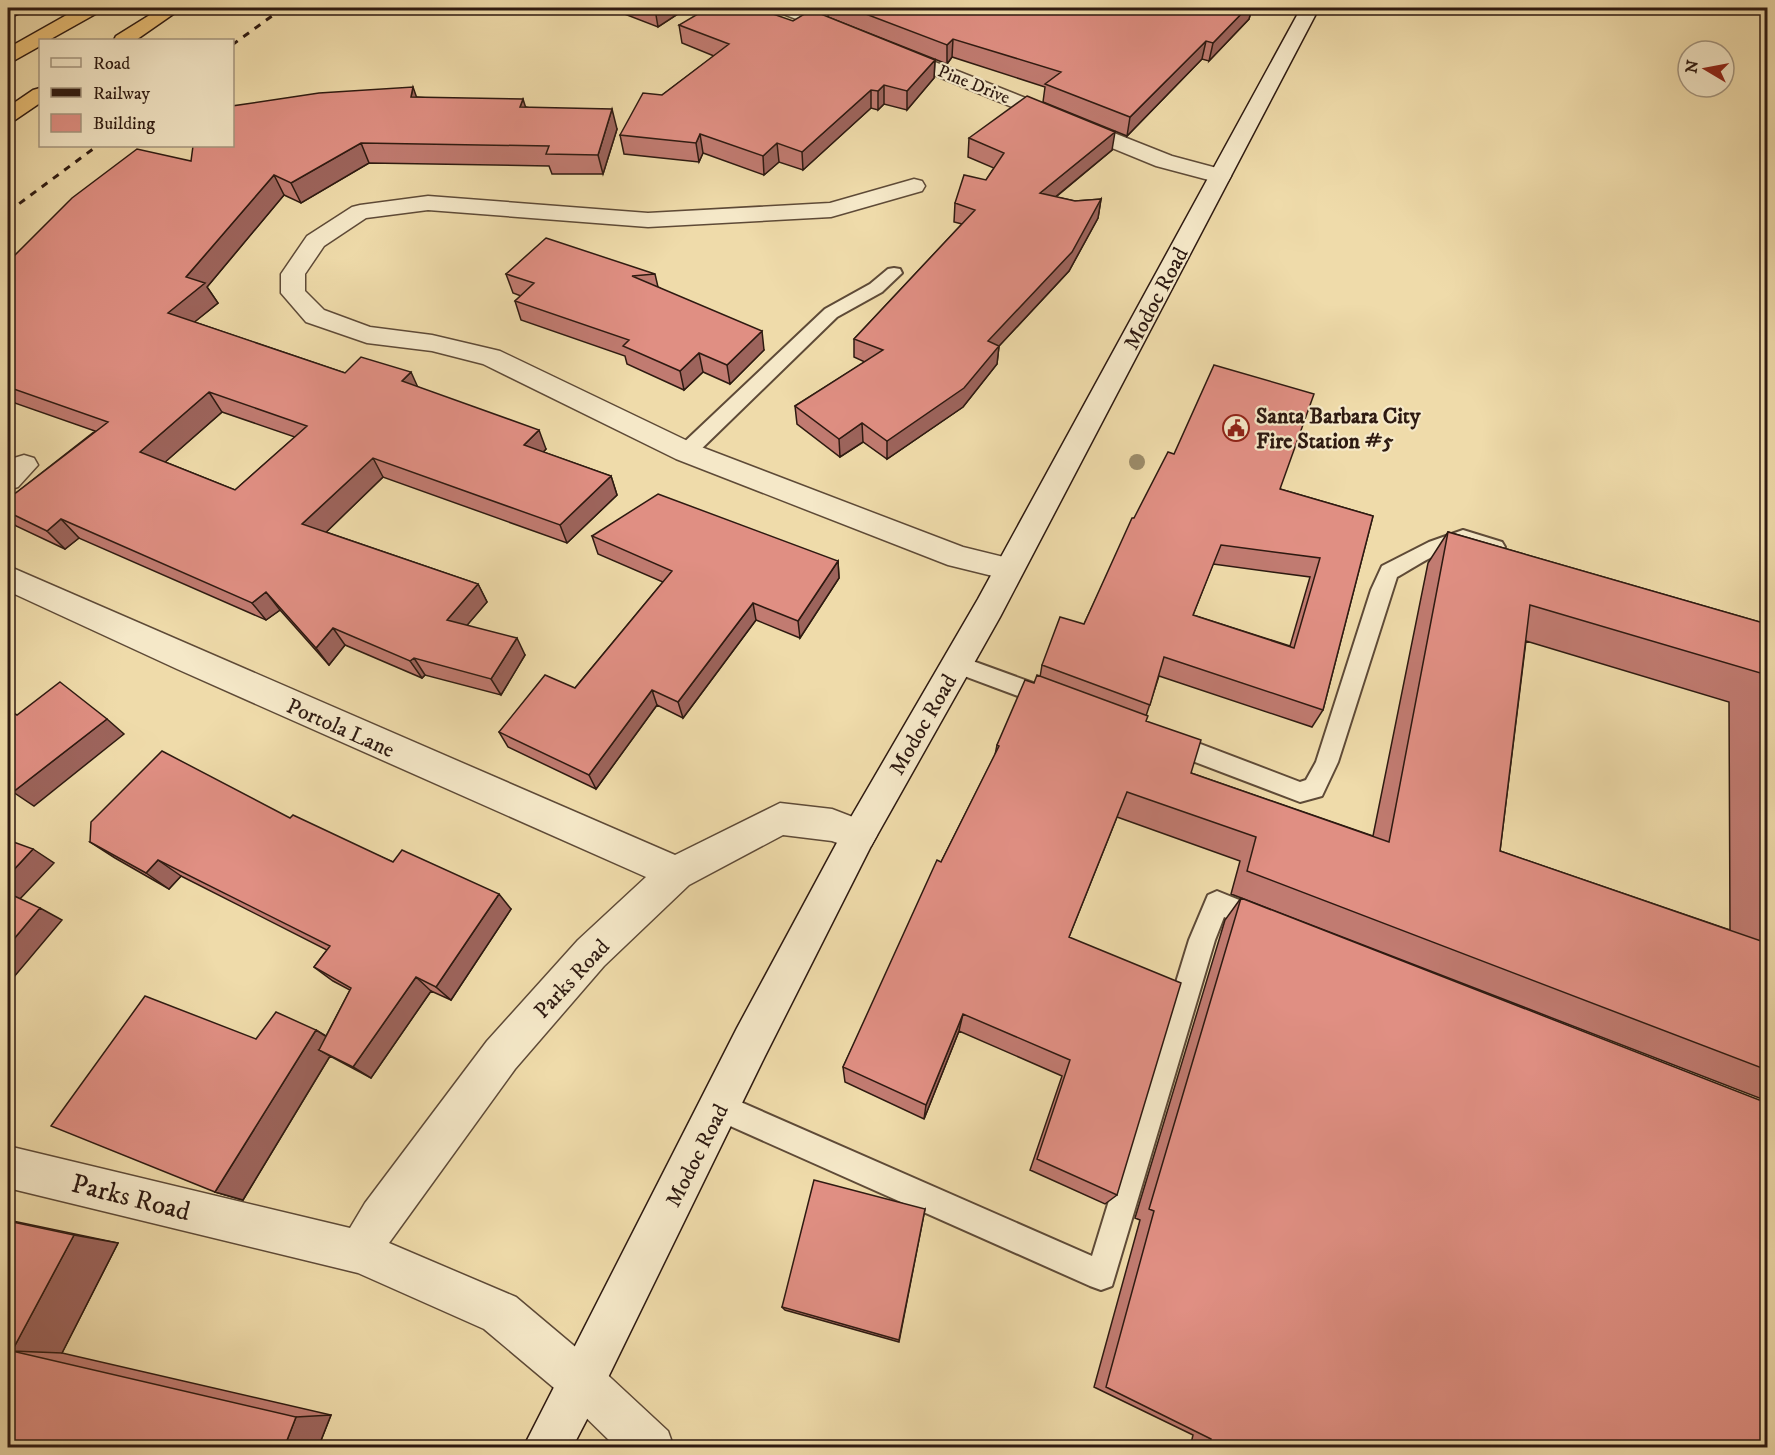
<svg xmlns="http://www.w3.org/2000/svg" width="1775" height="1455" font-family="'IM FELL DW Pica',serif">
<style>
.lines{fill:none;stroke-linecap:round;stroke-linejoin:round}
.lane-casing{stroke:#5e4a37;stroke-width:4}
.street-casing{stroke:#5e4a37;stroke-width:3}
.secondary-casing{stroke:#2e1a11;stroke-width:3}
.highway-casing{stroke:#2e1a11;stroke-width:3}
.lane{fill:#f5e8c8;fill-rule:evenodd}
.street{fill:#f5e8c8;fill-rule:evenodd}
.secondary{fill:#f5e8c8;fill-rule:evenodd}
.highway{fill:#e8be75;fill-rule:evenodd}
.rail{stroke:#2e1a11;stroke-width:3;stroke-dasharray:7 7;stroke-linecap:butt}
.tree{fill:#9c8c6a}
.wall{fill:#c17b71;stroke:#2e1a11;stroke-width:1.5;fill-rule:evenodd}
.shaded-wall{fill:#9d645c;stroke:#2e1a11;stroke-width:1.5}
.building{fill:#e08f83;stroke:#2e1a11;stroke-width:1.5;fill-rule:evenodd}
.labels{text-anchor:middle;stroke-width:4.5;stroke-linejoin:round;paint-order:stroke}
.far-street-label{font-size:18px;fill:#2e1a11;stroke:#f5e8c8}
.street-label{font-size:22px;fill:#2e1a11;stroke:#f5e8c8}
.poi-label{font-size:22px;font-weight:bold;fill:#2e1a11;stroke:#f5e8c8;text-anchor:start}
.near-street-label{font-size:27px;fill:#2e1a11;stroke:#f5e8c8}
</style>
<rect width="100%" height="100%" fill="#efdbaa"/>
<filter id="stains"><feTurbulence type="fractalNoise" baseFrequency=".00333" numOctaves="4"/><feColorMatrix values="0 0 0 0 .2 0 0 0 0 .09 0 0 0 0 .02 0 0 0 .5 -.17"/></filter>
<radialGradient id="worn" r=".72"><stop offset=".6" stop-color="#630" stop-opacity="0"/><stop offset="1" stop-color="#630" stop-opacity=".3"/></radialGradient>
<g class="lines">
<defs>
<path id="lane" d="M894,268l6,1 2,4 -20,19 -45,25 -144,140 -7,2 -7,-2 -2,-5 2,-5 146,-138 45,-25 18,-15z
M1463,530l39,12 3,5 -3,5c-13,4 -23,-5 -36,-7 -16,-2 -54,24 -69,32l-59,185 -16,34 -22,6 -139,-53 -3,-7 3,-7 8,-3 131,50 6,-2 10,-18 55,-172 11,-24 47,-24z
M956,655l102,37 3,7 -3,7 -8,2 -102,-38 -3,-6 3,-6z
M1217,891l52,21 4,8 -4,8 -9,4 -36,-15 -9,23 -103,346 -11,4 -11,-4 -380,-169 -4,-10 4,-10 10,-4 372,163 97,-316 19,-45z"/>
<path id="street" d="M776,8h25l51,19 3,4 -3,4h-14l-60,-23z
M892,45l280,111 56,15 3,5 -3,5 -8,2 -64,-17 -271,-111 -3,-4 3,-4z
M914,179l8,2 3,5 -3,5 -91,26 -183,10 -220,-17 -62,8 -42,28 -19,28v17l19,19 46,17 62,8 68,16 196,94 267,102 57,14 4,8 -4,8 -11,3 -61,-15 -272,-106 -193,-95 -51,-13 -65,-8 -61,-21 -25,-29v-19l26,-38 45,-29 8,-2 68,-9 220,17 182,-10z
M24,455l10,3 4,7 -20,22 -10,3v-26l6,-6z
M8,566l667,289 105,-52 52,6 39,15 6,11 -6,11 -12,5 -27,-10 -49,-6 -94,50 -85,81 -89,103 -126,174 127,54 82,69 70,65 6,17h-57l-51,-50 -82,-69 -126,-56 -350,-85v-42l342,82 15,-25 122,-162 91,-101 68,-63 -469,-208 -169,-78z"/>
<path id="secondary" d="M1301,8h18l-319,609 -129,229 -106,210 -167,342 -26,50h-49l214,-420 110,-204 131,-225z"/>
<path id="highway" d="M8,8h16l-2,4 -14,6z
M79,8h22l-2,4 -50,28h-9v6l-25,14 -7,2v-14z
M161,8h21l-46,32h-22l2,-4z
M40,88v15l-25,17 -7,2v-15l25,-17z"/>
</defs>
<!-- lane casing -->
<use href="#lane" class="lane-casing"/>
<!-- street casing -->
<use href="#street" class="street-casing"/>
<!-- secondary casing -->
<use href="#secondary" class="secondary-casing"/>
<!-- highway casing -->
<use href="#highway" class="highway-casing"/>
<!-- lane -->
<use href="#lane" class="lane"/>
<!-- street -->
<use href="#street" class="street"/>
<!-- secondary -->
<use href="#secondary" class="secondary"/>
<!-- highway -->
<use href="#highway" class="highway"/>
<!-- rail -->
<path class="rail" d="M232,45l51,-37
M8,212l89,-66"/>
</g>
<!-- trees -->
<circle class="tree" cx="1137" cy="462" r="8"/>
<!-- wall -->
<path class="wall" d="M609,8h78l-29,19z
M828,8h424l-3,11 -40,42 -7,-2 -75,77 -84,-34 2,-15 -93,-30 -5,7 -119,-47z
M793,21l142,39 -1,18 -27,32 -23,-6 -6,6 -7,-2 -68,62 -24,-8 -15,13 -61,-22 -4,9 -75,-8 -4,-19 42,-40 52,-39 -32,-13 -3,-18z
M417,97l109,10 91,22 -14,45h-51l-3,-8 -180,-3 -68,40 -17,-8 -77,92 11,16 -24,19 151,51 73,14 128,62 -3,3 68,24 6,19 -50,48 -184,-66 -57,55 152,52 9,18 -20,23 58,30 -24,40 -76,-20 -3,3 -77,-33 -16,20 -49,-55 -14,10 -187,-82 -14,11 -49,-23 -8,-8v-19l87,-68 -80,-28 -7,6v-147l183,-101zM222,412l73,25 -60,53 -70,-28z
M969,138l143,12 -56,47 19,4 26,-2 -3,19 -29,53 -70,75 -2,18 -34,43 -76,52 -24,-17 -23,15 -43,-33 -2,-18 70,-44 -11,-5v-18l108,-115 -8,-2 1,-19 31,-23 8,-12 -26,-11z
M506,274h149l3,13 106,63 -34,34 -27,-12 -19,18 -57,-26 -2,-8 -104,-36 -6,-19 6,-5 -8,-3z
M1280,489l93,27 -50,194 -11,17 -153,-51 -13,40v5l45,52 182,63 55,-273 20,-31 319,92v477l-536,-207 9,-33 -123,-44 -48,120 48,258 -12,9 -75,-34 32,-94 -103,-45 -35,88 -79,-37 -2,-15 98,-205 54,-107 2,-10 37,-62 6,-6 2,-12 42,-41 50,-106zM1213,564l97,13 -20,69 -97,-31zM1526,641l203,61 1,228 -230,-79z
M592,536l246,25 1,17 -39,60 -44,-18 -73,98 -26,-13 -61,84 -88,-42 -9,-15 76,-44 88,-106 -65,-28z
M290,818l103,44 118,47 -60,91 -20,-9 -60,87 -41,-22 -87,144 -28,-8 41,-153 60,-9 10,6 24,-46 -17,-9 -19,-14 13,-17 -146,-74 -12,13 -54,-31 -25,-16z
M1241,898l526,550h-577l3,-13 -99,-48 46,-167 -5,-2 90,-298z
M925,1209l-26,133 -114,-32 -3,-3z
M8,1220l110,23 -56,110 269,62 -13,33h-310z"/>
<!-- shaded-wall -->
<path class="shaded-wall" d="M658,8h29l-29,19 -3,-18z
M1247,8h5l-3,11 -40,42 4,-18z
M953,39l-1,18 -5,7v-19z
M1206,41l-4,18 -75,77 3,-19z
M935,60l-1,18 -27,32v-19z
M884,85v19l-6,6v-19z
M413,87l7,20 -9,-10z
M871,90v18l-68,62 -1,-18z
M523,99l6,19 -9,-11z
M612,109l5,20 -14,45 -5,-19z
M1115,132l-3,18 -75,62 3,-19z
M700,134l3,19 -4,9 -3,-19z
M361,143l8,20 -68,40 -10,-20z
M777,143l2,19 -15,13 -1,-19z
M274,175l10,20 -77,92 11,16 -37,30 -13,-20 18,-36z
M1101,199l-3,19 -29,53 -70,75 -2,18 -34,43 -76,52v-18z
M762,331l2,19 -34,34 -3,-19z
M699,353l4,19 -19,18 -4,-19z
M411,372l9,20 -18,-11z
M209,392l13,20 -67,59 -15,-19z
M8,395l7,8 -7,6z
M862,423l1,19 -23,15 -1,-18z
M539,430l7,19 -14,15 -8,-19z
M373,458l10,19 -68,66 -13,-19z
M611,476l6,19 -50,48 -7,-18z
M61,519l18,19 -14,11 -18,-18z
M838,561l1,17 -39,60 -2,-17z
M478,584l9,18 -30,35 -10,-17z
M266,592l14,18 -14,10 -14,-17z
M753,603l3,17 -73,98 -5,-16z
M333,628l12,17 -16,20 -13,-17z
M517,638l8,17 -24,40 -10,-16z
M414,658l11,17 -3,3 -12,-17z
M652,690l5,15 -61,84 -7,-14z
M107,719l17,15 -90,72 -21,-14z
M33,849l21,14 -36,38 -10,-6v-19z
M158,860l23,16 -12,13 -23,-16z
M499,894l12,15 -60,91 -15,-13z
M40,908l22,12 -54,64v-38z
M416,977l15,14 -60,87 -18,-11z
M963,1014l-4,17 -35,88 2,-14z
M316,1030l22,14 -19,6 11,6 -87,144 -28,-8z
M74,1235l44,8 -56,110 -50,-2z
M331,1415l-13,33h-34l12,-31z"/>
<!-- building -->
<path class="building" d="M708,8h48l37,13 18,-11 124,50 -28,31 -23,-6 -6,6 -7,-1 -69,62 -25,-9 -14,13 -63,-22 -4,9 -76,-8 23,-42 19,2 67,-51 -50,-19z
M850,8h397l-34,35 -7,-2 -76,76 -85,-33 16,-12 -108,-33 -6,6z
M413,87l-2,10 112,2 -3,8 92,2 -14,46 -52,-1 3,-8 -188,-3 -70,40 -17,-8 -88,102 19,6 -37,30 177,60 16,-16 50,15 -9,9 137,49 -15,15 87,31 -51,49 -187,-67 -71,66 176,60 -31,36 70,18 -26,41 -77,-21 -4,3 -77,-33 -17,20 -50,-56 -14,11 -191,-84 -14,12 -39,-19v-13l100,-77 -100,-35v-125l64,-64 65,-49 54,12 2,-15h39v-40l87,-13zM209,392l98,34 -72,64 -95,-38z
M1027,96l88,36 -75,61 35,8 26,-2 -29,53 -84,89 11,5 -35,42 -77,53 -25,-18 -23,16 -44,-33 88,-56 -29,-11 121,-129 -20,-7 9,-28 22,5 18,-27 -35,-15z
M546,238l109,36 -23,2 130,55 -35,34 -28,-12 -19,18 -57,-25 6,-6 -114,-39 19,-18 -28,-9z
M1214,365l100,29 -34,95 93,27 -50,194 -159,-53 -14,48 -108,-40 18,-48 24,7 48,-106h2l34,-66 6,2zM1221,545l99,13 -26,90 -101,-33z
M658,494l180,67 -40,60 -45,-18 -75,99 -26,-12 -63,85 -90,-43 46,-57 30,13 97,-117 -80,-35z
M1448,532l319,92v197l-3,-147 -234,-69 -30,246 267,92v127l-520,-199 9,-34 -129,-45 -58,145 112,46 -64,212 -80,-36 33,-99 -107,-46 -37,91 -83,-38 94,-207 4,2 58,-116 -2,-1 28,-65 9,3 3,-8 111,41 -2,5 55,19 -10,33 198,69z
M60,682l47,37 -94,73 -5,-5v-77l9,5z
M162,751l128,67 3,-3 100,47 9,-12 97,44 -63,93 -20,-10 -63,90 -34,-17 32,-62 -37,-21 16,-21 -172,-86 -12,13 -56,-31 1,-20z
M8,840l25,9 -25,27z
M8,893l32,15 -32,38z
M1241,898l526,205v345h-558l2,-9 -105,-52 48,-176 -5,-2z
M145,996l111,43 20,-27 40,18 -101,162 -164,-66z
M814,1180l111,29 -26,131 -117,-33z
M8,1221l66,14 -62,116 284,66 -12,31h-276z"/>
<!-- icons -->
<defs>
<symbol id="civic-ring" viewBox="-11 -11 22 22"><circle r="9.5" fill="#f5e8c8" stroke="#8f2418" stroke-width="1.5"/><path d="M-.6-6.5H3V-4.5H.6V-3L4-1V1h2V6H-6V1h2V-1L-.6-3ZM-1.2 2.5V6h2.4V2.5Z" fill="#8f2418"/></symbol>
</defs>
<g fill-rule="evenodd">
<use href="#civic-ring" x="1221" y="413" width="30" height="30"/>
</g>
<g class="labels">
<!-- far-street labels -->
<g class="far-street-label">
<text transform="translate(974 84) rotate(22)" y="6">Pine Drive</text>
</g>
<!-- street labels -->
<g class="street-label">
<text transform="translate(1155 298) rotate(-62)" y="8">Modoc Road</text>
<text transform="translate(922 724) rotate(-60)" y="8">Modoc Road</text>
<text transform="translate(341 727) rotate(24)" y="8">Portola Lane</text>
<text transform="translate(571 978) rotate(-47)" y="8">Parks Road</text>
<text transform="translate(696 1155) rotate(-63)" y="8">Modoc Road</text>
</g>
<!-- poi labels -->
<g class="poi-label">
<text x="1256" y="423">Santa Barbara City<tspan x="1256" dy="25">Fire Station #5</tspan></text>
</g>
<!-- near-street labels -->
<g class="near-street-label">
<text transform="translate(131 1197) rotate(14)" y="9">Parks Road</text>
</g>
</g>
<!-- margin -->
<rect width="1775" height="1455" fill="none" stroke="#efdbaa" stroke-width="30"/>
<rect x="9" y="9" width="1757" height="1437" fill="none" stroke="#2e1a11" stroke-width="3"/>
<rect x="15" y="15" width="1745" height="1425" fill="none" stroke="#2e1a11" stroke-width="1.5"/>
<!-- legend -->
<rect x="39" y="39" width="195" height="108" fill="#f5e8c8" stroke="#a5967f" stroke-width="1.5"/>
<rect x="51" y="58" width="30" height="9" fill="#f5e8c8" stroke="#a5967f" stroke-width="1.5"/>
<text x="93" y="69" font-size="18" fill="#2e1a11">Road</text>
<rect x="51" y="88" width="30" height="9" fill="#2e1a11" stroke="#a5967f" stroke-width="1.5"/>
<text x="93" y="99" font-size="18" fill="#2e1a11">Railway</text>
<rect x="51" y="114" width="30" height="18" fill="#e08f83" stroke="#a5967f" stroke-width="1.5"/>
<text x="93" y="129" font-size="18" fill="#2e1a11">Building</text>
<!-- north arrow -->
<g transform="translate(1706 69) rotate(280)"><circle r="28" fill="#f5e8c8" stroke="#a5967f" stroke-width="1.5"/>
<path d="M0-4.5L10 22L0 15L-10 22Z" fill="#8f2418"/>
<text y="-9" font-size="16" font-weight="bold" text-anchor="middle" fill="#2e1a11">N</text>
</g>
<rect width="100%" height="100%" filter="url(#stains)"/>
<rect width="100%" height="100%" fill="url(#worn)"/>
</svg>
